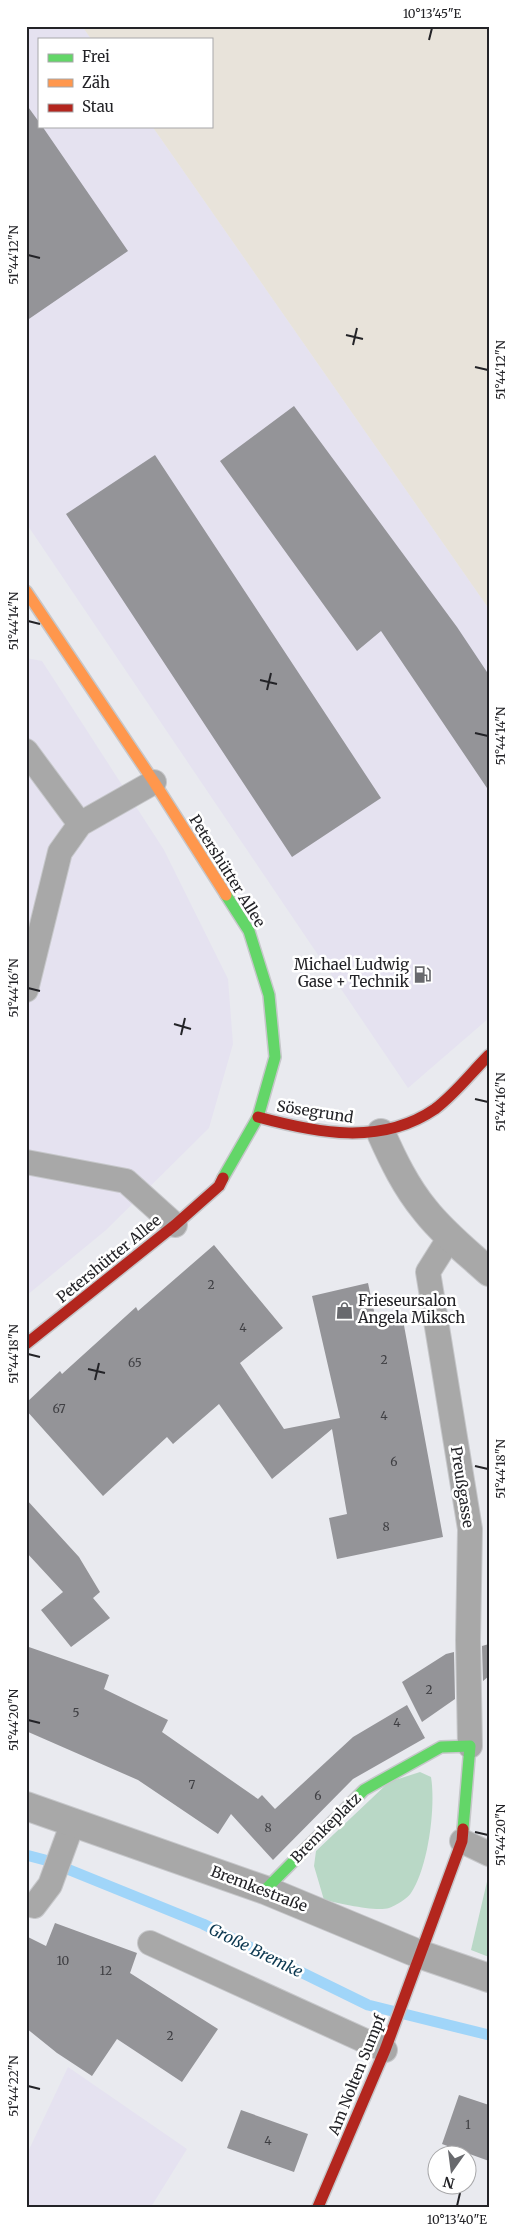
<svg xmlns="http://www.w3.org/2000/svg" width="515" height="2233" font-family="Merriweather,serif">
<style>
.commercial{fill:#e5e2f0}
.industrial{fill:#e8e3da}
.green{fill:#b9d8c6}
.lines{fill:none;stroke-linecap:round;stroke-linejoin:round}
.stream{stroke:#a0d5f9;stroke-width:11}
.building{fill:#949498}
.lane-casing{stroke:#c6c7ca;stroke-width:26}
.street-casing{stroke:#c6c7ca;stroke-width:30}
.fast-casing{stroke:#c6c7ca;stroke-width:14}
.slow-casing{stroke:#c6c7ca;stroke-width:14}
.jam-casing{stroke:#c6c7ca;stroke-width:14}
.lane{stroke:#a8a8a8;stroke-width:24}
.street{stroke:#a8a8a8;stroke-width:28}
.fast{stroke:#63d668;stroke-width:11}
.slow{stroke:#ff974d;stroke-width:11}
.jam{stroke:#b3261e;stroke-width:11}
.ticks{fill:none;stroke:#232327;stroke-width:2}
.labels{text-anchor:middle;stroke-width:5;stroke-linejoin:round;paint-order:stroke}
.number-label{font-size:12px;fill:#3f3f43}
.street-label{font-size:15px;fill:#232327;stroke:#fff}
.poi-label{font-size:15px;fill:#232327;stroke:#fff;text-anchor:end}
.water-label{font-size:16px;font-style:italic;fill:#0c3850;stroke:#fff}
.neatline{fill:none;stroke:#232327;stroke-width:2}
.ticks-label{font-size:12px;text-anchor:middle;fill:#232327}
</style>
<rect width="100%" height="100%" fill="#e9eaef"/>
<!-- commercial -->
<path class="commercial" d="M26,26h56l9,13h-52v87h113l337,483v409l-81,70 -382,-565z
M26,658l16,3 122,189 64,129 5,65 -24,84 -103,102 -80,66z
M68,2067l119,82 -36,58h-125v-51z"/>
<!-- industrial -->
<path class="industrial" d="M82,26h407v583l-337,-483h59v-87h-120z"/>
<!-- green -->
<path class="green" d="M420,1772l11,5c5,30 -3,91 -20,116 -3,5 -16,13 -22,15 -14,4 -50,-5 -65,-8l-10,-34 2,-15 73,-69z
M489,1873v84l-18,-7z"/>
<g class="lines">
<!-- stream -->
<path class="stream" d="M26,1855l19,5 158,64 165,81 121,30"/>
</g>
<!-- building -->
<path class="building" d="M26,104l13,18v4h3l86,125 -102,70z
M294,406l163,221 32,48v116l-108,-160 -24,20 -137,-190z
M155,455l226,343 -89,59 -226,-343z
M214,1245l69,83 -43,35 44,66 56,-11 -28,-122 56,-13 9,42 26,-5 40,217 -106,22 -8,-41 18,-4 -15,-85 -60,50 -53,-75 -46,40 -6,-7 -64,59 -77,-86v-7l34,-32 2,3 74,-67 2,4z
M26,1499l53,58 21,35 -7,6 17,20 -39,29 -30,-37 22,-18 -37,-40z
M489,1644v32l-6,5 -1,-35z
M26,1646l83,29 -5,14 64,31 -6,12 96,67 4,-4 13,14 78,-72 54,-32 18,33 -72,41 -80,81 -42,-46 -13,20 -80,-54 -112,-49z
M454,1652l1,47 -33,23 -20,-40 44,-28z
M55,1923l82,30 -7,20 88,56 -36,53 -65,-43 -25,37 -35,-23 -31,-25v-92l20,10z
M459,2095l30,10v56l-47,-17z
M241,2110l67,24 -14,38 -67,-24z"/>
<g class="lines">
<defs>
<path id="lane" d="M26,751l54,73
M26,990l34,-138 20,-28 74,-42
M26,1162l100,19 49,44
M450,1237l-22,35 42,257 -2,111 2,106
M462,1841l27,13
M34,1906l16,-21 23,-63
M150,1943l235,107"/>
<path id="street" d="M381,1133c12,27 25,54 44,77 18,23 42,42 64,62
M26,1806l239,84 154,64 70,24"/>
<path id="fast" d="M223,1178l35,-61 17,-60 -6,-62 -20,-64 -23,-36
M265,1890l99,-100 77,-43 29,-1 -7,83"/>
<path id="slow" d="M26,591l128,191 72,113"/>
<path id="jam" d="M258,1117c59,16 123,29 177,-8 20,-15 36,-36 54,-54
M26,1344l149,-119 44,-39 4,-8
M318,2207l67,-157 77,-209 1,-12"/>
</defs>
<!-- lane casing -->
<use href="#lane" class="lane-casing"/>
<!-- street casing -->
<use href="#street" class="street-casing"/>
<!-- fast casing -->
<use href="#fast" class="fast-casing"/>
<!-- slow casing -->
<use href="#slow" class="slow-casing"/>
<!-- jam casing -->
<use href="#jam" class="jam-casing"/>
<!-- lane -->
<use href="#lane" class="lane"/>
<!-- street -->
<use href="#street" class="street"/>
<!-- fast -->
<use href="#fast" class="fast"/>
<!-- slow -->
<use href="#slow" class="slow"/>
<!-- jam -->
<use href="#jam" class="jam"/>
</g>
<!-- ticks -->
<path class="ticks" d="M429,40l3,-12M28,255l12,3M346,335l17,4M353,345l4,-17M475,367l13,3M28,621l12,3M260,680l17,4M267,690l4,-17M475,733l13,3M28,988l12,3M174,1024l17,5M181,1035l4,-17M475,1099l13,3M28,1354l12,3M88,1369l17,4M95,1380l4,-17M475,1466l13,3M28,1720l12,3M475,1832l13,3M28,2086l12,3M457,2206l3,-13"/>
<!-- icons -->
<defs>
<symbol id="fuel-bare" viewBox="-9 -9 18 18"><path d="M-5.5-6h7V0h2V4h1.3V-2.5L3-4.5l.8-.8L6-3V5H2.5V1h-1V6h-7ZM-4.2-4.7v3.2H.2V-4.7Z" fill="#68696d" stroke="#fff" stroke-width="2.5" paint-order="stroke"/></symbol>
<symbol id="shop-bare" viewBox="-9 -9 18 18"><path d="M-5-2.5h2.3a2.7 3.5 0 0 1 5.4 0H5L5.5 6h-11ZM-1.5-2.5h3a1.5 2.3 0 0 0-3 0Z" fill="#68696d" stroke="#fff" stroke-width="2.5" paint-order="stroke"/></symbol>
</defs>
<g fill-rule="evenodd">
<use href="#fuel-bare" x="410" y="962" width="25" height="25"/>
<use href="#shop-bare" x="332" y="1298" width="25" height="25"/>
</g>
<g class="labels">
<!-- number labels -->
<g class="number-label">
<text x="211" y="1289">2</text>
<text x="243" y="1332">4</text>
<text x="384" y="1364">2</text>
<text x="135" y="1367">65</text>
<text x="59" y="1413">67</text>
<text x="384" y="1420">4</text>
<text x="394" y="1466">6</text>
<text x="386" y="1531">8</text>
<text x="429" y="1694">2</text>
<text x="76" y="1717">5</text>
<text x="397" y="1727">4</text>
<text x="192" y="1789">7</text>
<text x="318" y="1800">6</text>
<text x="268" y="1832">8</text>
<text x="63" y="1965">10</text>
<text x="106" y="1975">12</text>
<text x="170" y="2040">2</text>
<text x="468" y="2129">1</text>
<text x="268" y="2145">4</text>
</g>
<!-- street labels -->
<g class="street-label">
<text transform="translate(227 871) rotate(58)" y="5">Petershütter Allee</text>
<text transform="translate(315 1112) rotate(9)" y="5">Sösegrund</text>
<text transform="translate(109 1259) rotate(-39)" y="5">Petershütter Allee</text>
<text transform="translate(462 1487) rotate(81)" y="5">Preußgasse</text>
<text transform="translate(326 1828) rotate(-45)" y="5">Bremkeplatz</text>
<text transform="translate(259 1889) rotate(21)" y="5">Bremkestraße</text>
<text transform="translate(357 2075) rotate(-68)" y="5">Am Nolten Sumpf</text>
</g>
<!-- poi labels -->
<g class="poi-label">
<text x="409" y="970">Michael Ludwig<tspan x="409" dy="17">Gase + Technik</tspan></text>
<text x="358" y="1306" text-anchor="start">Frieseursalon<tspan x="358" dy="17">Angela Miksch</tspan></text>
</g>
<!-- water labels -->
<g class="water-label">
<text transform="translate(256 1950) rotate(26)" y="6">Große Bremke</text>
</g>
</g>
<!-- border -->
<rect width="515" height="2233" fill="none" stroke="#ffffff" stroke-width="55"/>
<!-- legend -->
<rect x="38" y="38" width="175" height="90" fill="#ffffff" stroke="#a7a7a9"/>
<rect x="48" y="54" width="25" height="8" fill="#63d668" stroke="#a7a7a9"/>
<text x="82" y="62" font-size="15" fill="#232327">Frei</text>
<rect x="48" y="79" width="25" height="8" fill="#ff974d" stroke="#a7a7a9"/>
<text x="82" y="88" font-size="15" fill="#232327">Zäh</text>
<rect x="48" y="104" width="25" height="8" fill="#b3261e" stroke="#a7a7a9"/>
<text x="82" y="112" font-size="15" fill="#232327">Stau</text>
<!-- north arrow -->
<g transform="translate(452 2170) rotate(194)"><circle r="24" fill="#ffffff" stroke="#a7a7a9"/>
<path d="M0-4L9 19L0 12L-9 19Z" fill="#68696d"/>
<text y="-8" font-size="14" font-weight="bold" text-anchor="middle" fill="#232327">N</text>
</g>
<rect x="28" y="28" width="460" height="2178" class="neatline"/>
<g class="ticks-label">
<text x="432" y="18">10°13'45"E</text>
<text transform="translate(14 255) rotate(-90)" y="4">51°44'12"N</text>
<text transform="translate(501 370) rotate(-90)" y="4">51°44'12"N</text>
<text transform="translate(14 621) rotate(-90)" y="4">51°44'14"N</text>
<text transform="translate(501 736) rotate(-90)" y="4">51°44'14"N</text>
<text transform="translate(14 988) rotate(-90)" y="4">51°44'16"N</text>
<text transform="translate(501 1102) rotate(-90)" y="4">51°44'16"N</text>
<text transform="translate(14 1354) rotate(-90)" y="4">51°44'18"N</text>
<text transform="translate(501 1469) rotate(-90)" y="4">51°44'18"N</text>
<text transform="translate(14 1720) rotate(-90)" y="4">51°44'20"N</text>
<text transform="translate(501 1835) rotate(-90)" y="4">51°44'20"N</text>
<text transform="translate(14 2086) rotate(-90)" y="4">51°44'22"N</text>
<text x="457" y="2224">10°13'40"E</text>
</g>
</svg>
